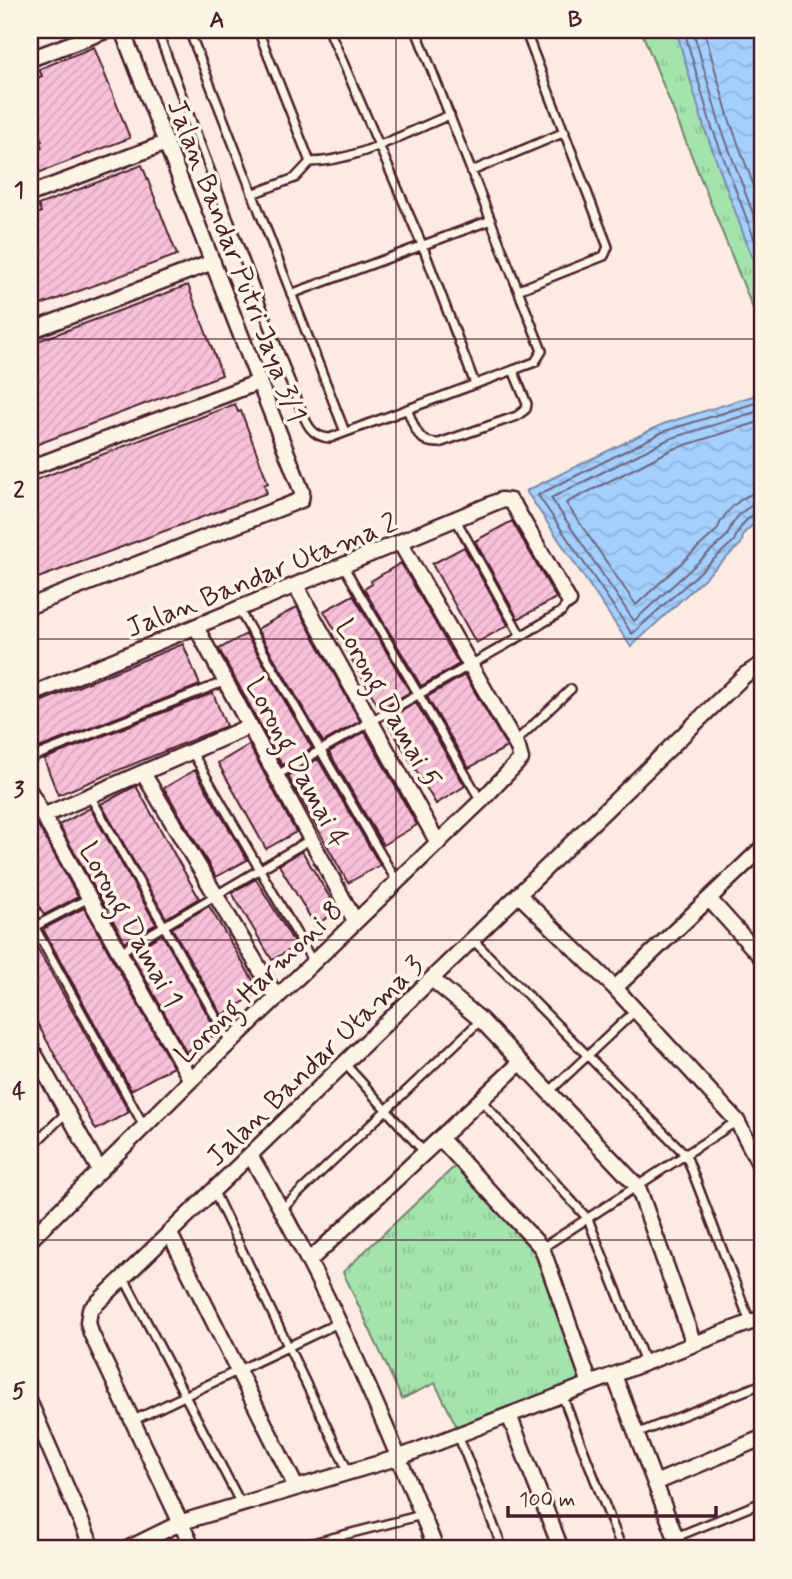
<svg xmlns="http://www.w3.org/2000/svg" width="792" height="1579" font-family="Mynerve,sans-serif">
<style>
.park{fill:url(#park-tufts);stroke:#76816c;stroke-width:2}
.water{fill:url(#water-waves);stroke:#7f89aa;stroke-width:2}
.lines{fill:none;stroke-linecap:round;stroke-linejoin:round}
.shore{stroke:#6e667f;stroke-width:2}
.building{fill:url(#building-hatch);stroke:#4a1f2b;stroke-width:2}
.lane-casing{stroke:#4a1f2b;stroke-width:12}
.street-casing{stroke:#4a1f2b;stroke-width:19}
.lane{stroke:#fcf5e5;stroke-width:7}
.street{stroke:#fcf5e5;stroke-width:14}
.grid{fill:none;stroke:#4a1f2b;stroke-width:2;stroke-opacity:0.55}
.labels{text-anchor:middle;stroke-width:7;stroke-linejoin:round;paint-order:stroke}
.street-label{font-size:28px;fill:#4a1f2b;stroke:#fcf5e5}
.neatline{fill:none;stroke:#4a1f2b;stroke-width:2.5}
.grid-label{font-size:23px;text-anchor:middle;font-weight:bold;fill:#4a1f2b}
</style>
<defs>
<pattern id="park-tufts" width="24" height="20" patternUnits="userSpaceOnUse" patternTransform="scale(1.75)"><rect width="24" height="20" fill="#a3e3ac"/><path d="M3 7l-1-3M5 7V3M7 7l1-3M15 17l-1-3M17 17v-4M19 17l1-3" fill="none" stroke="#8ec294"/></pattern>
<pattern id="water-waves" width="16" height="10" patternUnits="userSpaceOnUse" patternTransform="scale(1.75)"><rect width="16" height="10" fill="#a3d0fe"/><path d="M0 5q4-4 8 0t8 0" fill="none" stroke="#8eb2da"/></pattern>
<pattern id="building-hatch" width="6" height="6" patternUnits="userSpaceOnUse" patternTransform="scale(1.75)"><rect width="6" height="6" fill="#f8c1d9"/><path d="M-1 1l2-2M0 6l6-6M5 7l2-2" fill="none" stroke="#d6a5ba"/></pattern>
</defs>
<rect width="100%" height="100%" fill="#fbebe3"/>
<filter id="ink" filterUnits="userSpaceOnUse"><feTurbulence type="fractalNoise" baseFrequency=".0143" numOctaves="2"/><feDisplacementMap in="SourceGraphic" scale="14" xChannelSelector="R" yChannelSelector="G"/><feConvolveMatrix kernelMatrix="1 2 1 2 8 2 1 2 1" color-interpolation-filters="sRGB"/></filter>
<g filter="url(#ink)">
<!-- park -->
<path class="park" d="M641,30h121v301z
M455,1166l90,97 41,113 -128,53 -23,-46 -33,16 -59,-127z"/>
<!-- water -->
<path class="water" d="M676,30h86v235l-6,3 -52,-141z
M762,393v123l-18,17 -3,11 -110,103 -105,-156 137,-67z"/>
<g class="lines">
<!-- shore -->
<path class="shore" d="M684,30l27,95 51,134
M693,30l26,92 43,116
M704,30l25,89 33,89
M762,401l-97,30 -127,64 94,139 102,-93c5,-13 14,-27 28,-29
M762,410l-93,29 -118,59 83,123 93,-85c5,-15 18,-32 35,-33
M762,421l-89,28 -107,54 70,102 81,-75c7,-18 25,-37 45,-38"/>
</g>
<!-- building -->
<path class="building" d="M94,47l36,91 -100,38v-22l12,-6 -2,-6 2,-1 -12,-28v-32l12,-5 -3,-7z
M142,165l35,90 -147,54v-92l11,-5 -3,-7z
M188,285l34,90 -192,72v-103z
M235,404l3,8 3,-1 27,72 -4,2 3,8 -237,88v-84l5,-2 -5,-13z
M512,521l44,77 -38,21 -43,-78z
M464,547l44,78 -32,18 -44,-79z
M401,563l58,101 -38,22 -57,-97 8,-5 -1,-3z
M353,595l57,97 -30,17 -56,-98z
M297,607l63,114 -37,21 -66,-113z
M246,634l66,114 -30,17 -63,-116z
M183,644l17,41 -161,63 -1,-3 -8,3v-42z
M465,675l42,72 -38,21 -42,-71z
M213,693l13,33 -168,69 -14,-36z
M416,703l49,83 -29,18 -50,-84z
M365,732l52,93 -34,20 -54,-93z
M249,745l47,87 -30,17 -48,-86z
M318,759l62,106 -32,18 -60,-107z
M195,770l52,90 -31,17 -52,-89z
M136,786l63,112 -33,20 -65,-114z
M90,808l66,116 -31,18 -66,-117z
M30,811l48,86 -34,18 -14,-25z
M302,851l36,60 -23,14 -36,-60z
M256,879l40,67 -24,14 -40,-67z
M209,906l51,86 -38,23 -50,-87z
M84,908l89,159 -42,23 -88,-161z
M162,934l56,99 -32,19 -55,-99z
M30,935l99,177 -33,18 -66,-120z"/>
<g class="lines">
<defs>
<path id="lane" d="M157,30l139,367c8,18 11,40 34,41l205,-76 7,-11 -126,-321
M189,30l156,402
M258,30l52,132
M329,30l94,217 52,137
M472,171l93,-39
M252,194l43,-16 15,-16c47,-1 95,-29 140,-47
M518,290l86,-34 4,-9 -83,-217
M291,294l200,-74
M407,409c8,18 10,35 32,34l78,-27 9,-7 1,-5 -14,-34
M456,520l65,116
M344,567l137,234
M239,610l158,272
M515,742l56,-53
M192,752l121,210
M30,758l196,-77
M277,775l244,-139 40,-24 8,-11
M90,796l140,246
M30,919l114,207
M30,929l59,-31
M474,941l212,214 64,167
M120,952l191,-113
M346,1065l79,88
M549,1092l87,-82
M481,1100l107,119 57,143
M30,1148l37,-36
M214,1192l134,279
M282,1209l199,-189
M542,1248l195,-127
M123,1276l118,228
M562,1395l60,154
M134,1420l204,-97
M636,1434l126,-50
M458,1435l45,114
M676,1537l86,-35
M289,1549l133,-34"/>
<path id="street" d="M30,59l78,-29
M30,194l136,-51
M30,331l183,-69
M30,468l229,-86
M296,586l142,257
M30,606l271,-106 1,-8 -180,-462
M196,627l159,294
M30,695l471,-195 9,1 5,6 54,94
M143,773l134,225
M30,792l161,288
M43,816l207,-90
M520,896l95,92 122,133 25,48
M710,900l52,58
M433,980l48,40 157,167 56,157
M615,988l147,-140
M30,1046l70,125
M440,1138l102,110 48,136
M250,1155c75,125 132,259 186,394
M169,1232l127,255
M30,1240l161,-160 290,-279 40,-42 -3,-11 -117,-204
M310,1260l211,-198
M614,1375l66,174
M30,1403l63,146
M509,1415l52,134
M655,1483l107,-45
M127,1549l55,-27 218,-65 362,-139
M193,1549l-102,-216 -3,-11 2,-12 655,-635 17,-11"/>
</defs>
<!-- lane casing -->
<use href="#lane" class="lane-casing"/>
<!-- street casing -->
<use href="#street" class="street-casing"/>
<!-- lane -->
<use href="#lane" class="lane"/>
<!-- street -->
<use href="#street" class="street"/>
</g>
</g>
<!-- grid -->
<path class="grid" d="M396,30v1519M30,339h732M30,639h732M30,940h732M30,1240h732"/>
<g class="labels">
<!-- street labels -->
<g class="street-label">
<text transform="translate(238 260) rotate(69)" y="10">Jalan Bandar Putri Jaya 3/1</text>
<text transform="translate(261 574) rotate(-22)" y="10">Jalan Bandar Utama 2</text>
<text transform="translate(389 703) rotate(61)" y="10">Lorong Damai 5</text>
<text transform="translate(298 762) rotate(62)" y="10">Lorong Damai 4</text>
<text transform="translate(132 924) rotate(61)" y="10">Lorong Damai 1</text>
<text transform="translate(258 981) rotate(-44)" y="10">Lorong Harmoni 8</text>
<text transform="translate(314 1060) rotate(-44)" y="10">Jalan Bandar Utama 3</text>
</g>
</g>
<!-- margin -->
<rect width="792" height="1579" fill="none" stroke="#fcf5e5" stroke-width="77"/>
<!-- scale -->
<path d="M508 1506v10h208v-10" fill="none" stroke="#4a1f2b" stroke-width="3.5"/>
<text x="519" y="1506" font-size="21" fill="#4a1f2b" stroke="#fcf5e5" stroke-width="5" paint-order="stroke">100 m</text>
<rect x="38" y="38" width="716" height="1502" class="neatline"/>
<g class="grid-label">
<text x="217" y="27">A</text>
<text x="575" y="27">B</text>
<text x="19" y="197">1</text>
<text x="19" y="497">2</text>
<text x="19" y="797">3</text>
<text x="19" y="1098">4</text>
<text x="19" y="1398">5</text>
</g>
</svg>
